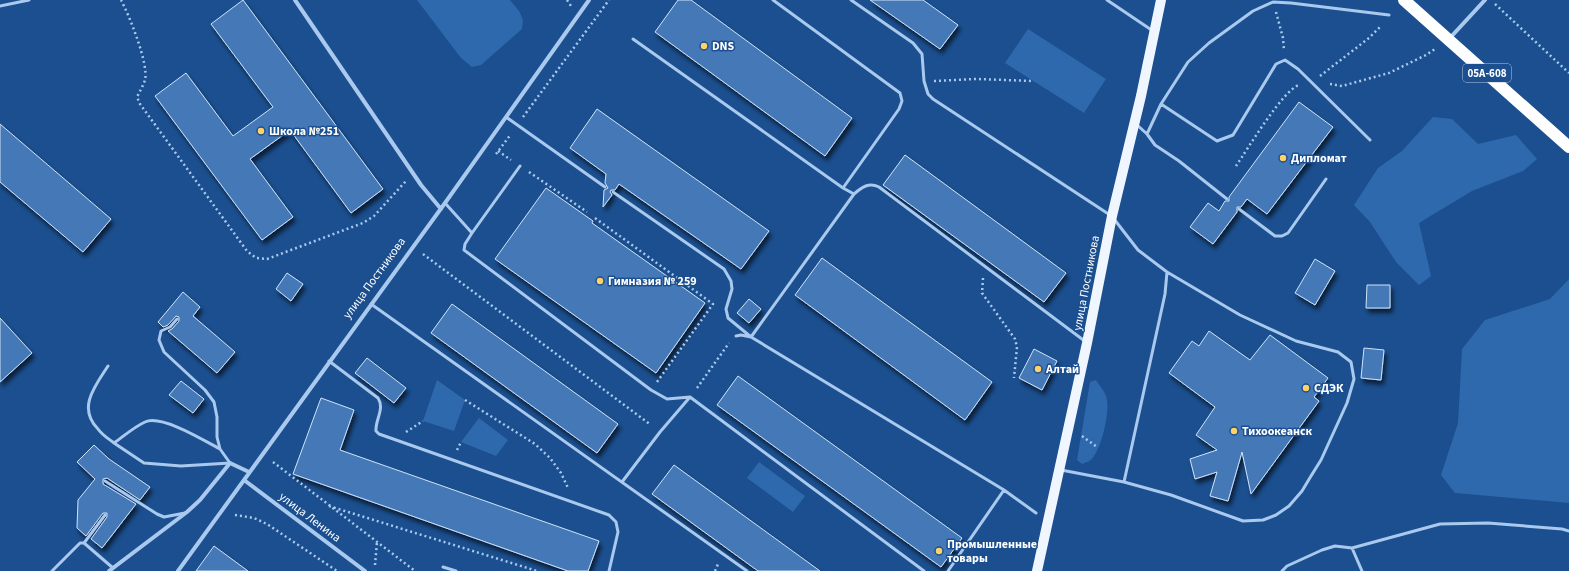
<svg xmlns="http://www.w3.org/2000/svg" width="1569" height="571" font-family="'Source Sans 3',sans-serif">
<style>
.green{fill:#2e69ad}
.building{fill:#4478b7;stroke:#cfe3fa;filter:url(#shadow)}
.lines{fill:none;stroke-linecap:round;stroke-linejoin:round}
.path{stroke:#a9c9ee;stroke-width:2.5;stroke-dasharray:2 3;stroke-linecap:butt}
.lane{stroke:#a9c9ee;stroke-width:3}
.street{stroke:#a9c9ee;stroke-width:4}
.primary{stroke:#f0f6ff;stroke-width:10}
.highway{stroke:#fff;stroke-width:12}
.poi-dot{fill:#ffd166;stroke:#1b4f8f;stroke-width:1.5}
.labels{text-anchor:middle;stroke-width:3;stroke-linejoin:round;paint-order:stroke}
.shield{fill:#1b4f8f;stroke:#bbcadd;stroke-width:1}
.shield-label{font-size:11px;font-weight:bold;fill:#fff}
.poi-label{font-size:12px;font-weight:bold;fill:#fff;stroke:#1b4f8f;text-anchor:start}
.street-label{font-size:12px;fill:#fff;stroke:#1b4f8f}
</style>
<defs>
<filter id="shadow"><feDropShadow dx="2.5" dy="4.5" stdDeviation="2" flood-color="#0009"/></filter>
</defs>
<rect width="100%" height="100%" fill="#1b4f8f"/>
<!-- green -->
<path class="green" d="M417,0h93l9,11 4,9 -1,9 -41,36 -9,2 -11,-9z
M1028,29l78,50 -22,34 -79,-50z
M1433,117l19,2 26,25 38,-9 21,24 -14,12 -51,20 -53,32 12,53 -12,9 -23,-23 -26,-40 -16,-17 24,-37 24,-17z
M1569,279v224l-114,-10 -14,-18 17,-52 4,-74 23,-29 65,-21z
M437,380l28,20 -11,31 -31,-10z
M1096,380c3,5 8,10 10,16 5,13 -4,49 -12,60 -3,5 -7,6 -12,8l-5,-4 13,-78z
M479,418l29,22 -12,16 -35,-14z
M759,462l46,34 -12,16 -46,-34z"/>
<!-- building -->
<path class="building" d="M243,0l140,189 -32,24 -61,-83 -40,29 43,58 -31,23 -107,-144 31,-23 47,63 40,-29 -62,-83z
M678,0h13l161,118 -27,38 -170,-124z
M870,0h53l35,25 -18,24z
M1299,102l34,25 -66,87 -20,-15 -6,8h-4v5l-24,32 -23,-17 18,-24 11,8 6,-10h4v-4z
M597,109l172,122 -28,38 -122,-85 -4,6h-4l-1,2 2,3 -9,12 1,-17 4,-2 -3,-5 1,-9 -36,-26z
M0,124l111,95 -28,33 -83,-70z
M905,155l161,118 -22,29 -161,-117z
M546,188l47,33 -1,2 113,80 -49,70 -161,-114z
M822,258l170,124 -27,38 -170,-125z
M1315,259l20,12 -20,34 -20,-12z
M287,273l16,11 -12,17 -15,-12z
M1367,285h23v23h-24z
M183,292l17,15 -7,9 42,36 -18,21 -49,-42 4,-2 7,-8v-4l-3,-1 -8,9 -5,2 -5,-5z
M749,299l12,10 -12,14 -12,-10z
M452,304l166,120 -21,29 -166,-120z
M0,318l32,35 -32,29z
M1209,331l41,29 20,-25 58,43 -14,19 5,4 -68,93 -9,-42 -14,49 -18,-5 7,-24 -22,7 -5,-20 27,-9 -21,-15 19,-28 -46,-34 23,-32 7,5z
M1364,348l20,2 -3,30 -20,-2z
M1034,349l23,12 -15,29 -23,-12z
M367,358l39,30 -12,15 -39,-30z
M738,376l224,162 -21,29 -224,-162z
M181,381l23,18 -11,14 -24,-18z
M321,398l33,12 -14,40 259,91 -11,30h-20l-275,-97z
M94,445l15,14 41,28 -10,13 -33,-22 -4,1v5l33,20 -34,44 -11,-9 16,-22v-4h-4l-17,23 -9,-8 1,-28 17,-21 -18,-17z
M674,465l146,106h-62l-106,-77z
M214,546l34,25h-52z"/>
<g class="lines">
<!-- path -->
<path class="path" d="M121,0c8,15 28,64 24,80 -2,6 -5,11 -8,17l3,7 107,147 9,7 11,1 96,-36 11,-7 32,-35
M567,0l4,6
M1495,4l74,69
M1276,12l7,26 1,12
M1320,76l49,-38 12,-12
M934,81l42,-2 58,2
M1330,84l12,2 47,-13 37,-18 9,-6
M523,117l86,-117
M498,151l13,9
M496,154l15,-20
M1236,166c11,-16 47,-76 63,-81
M529,172l58,40
M595,218l118,86 -56,78
M423,254l228,171
M983,278l-1,15 33,46 2,8 -3,31
M697,388l32,-45
M465,400l70,44 15,14 11,15 7,15
M406,432l17,-11
M1082,436l15,11
M457,450l4,-8
M273,462l142,109
M329,506l208,65
M235,515l19,3 13,6 70,47
M375,565l2,-23
M715,571l3,-7"/>
<!-- lane -->
<path class="lane" d="M851,0l62,43 9,11 2,27 4,13 5,5 177,116
M1107,0l46,31
M0,6l29,-6
M633,39l210,149 56,-79 3,-8 -2,-8 -127,-93
M1161,104l56,37 16,-6 43,-71 9,-4 13,9 72,71
M506,117l99,70
M1136,124l11,10 8,11 24,16 48,38
M1147,134l14,-30 27,-42 21,-19 44,-32 20,-9 18,1 98,12
M520,166l-48,67 -7,11 -1,6 187,140 16,9 23,-2 -30,35 -38,50
M613,192l111,77 7,12 1,8 -6,20 2,9 23,19 253,153 32,23
M854,194c8,-7 15,-12 25,-7l207,155
M445,203l27,30
M1239,209l36,27h7l6,-3 38,-54
M371,304l376,267
M177,319l-7,8 -9,4 -2,9 5,12 41,38 9,12 3,15v20l3,12 10,14
M736,336l5,-1 10,2 103,-143 -11,-6
M329,361l49,37c7,11 -3,22 -2,33l3,3 230,81 7,7 2,10 -9,39
M108,366c-13,20 -31,42 -10,63 4,6 11,10 16,14 10,-7 20,-16 31,-21 16,-8 60,19 75,27
M690,397l234,174
M114,443l30,20 37,3 49,-3
M1061,470l63,12 47,13 72,26 20,-1 13,-5 13,-9 13,-15 9,-15 10,-16 26,-57 7,-24 -3,-17 -13,-10 -42,-11 -56,-26 -73,-43 -29,-22 -24,-31
M105,481l52,33 7,3 21,-4
M1124,482l41,-188 2,-22
M84,543l21,-28
M1352,548l10,23
M443,567l13,4
M52,571l28,-28h4l29,25
M948,571l56,-81
M1282,571l5,-5 35,-16 13,-4 17,2 88,-24 48,-1 74,6 7,2"/>
<!-- street -->
<path class="street" d="M295,0l126,185 20,24
M1449,39l36,-39
M244,480l121,91
M109,571l78,-59 13,-12 30,-37 19,9
M178,571l267,-368 144,-203"/>
<!-- primary -->
<path class="primary" d="M1037,571l50,-228 25,-127 29,-120 20,-96"/>
<!-- highway -->
<path class="highway" d="M1404,0l165,147"/>
</g>
<!-- markers -->
<g class="poi-dot">
<circle cx="704" cy="46" r="4"/>
<circle cx="261" cy="131" r="4"/>
<circle cx="1283" cy="158" r="4"/>
<circle cx="600" cy="281" r="4"/>
<circle cx="1038" cy="369" r="4"/>
<circle cx="1306" cy="388" r="4"/>
<circle cx="1234" cy="431" r="4"/>
<circle cx="939" cy="551" r="4"/>
</g>
<g class="labels">
<!-- shield labels -->
<rect class="shield" x="1463" y="64" width="48" height="18" rx="3"/>
<g class="shield-label">
<text x="1487" y="77">05А-608</text>
</g>
<!-- poi labels -->
<g class="poi-label">
<text x="712" y="50">DNS</text>
<text x="269" y="135">Школа №251</text>
<text x="1291" y="162">Дипломат</text>
<text x="608" y="285">Гимназия № 259</text>
<text x="1046" y="373">Алтай</text>
<text x="1314" y="392">СДЭК</text>
<text x="1242" y="435">Тихоокеанск</text>
<text x="947" y="548">Промышленные<tspan x="947" dy="14">товары</tspan></text>
</g>
<!-- street labels -->
<g class="street-label">
<text transform="translate(374 278) rotate(-54)" y="4">улица Постникова</text>
<text transform="translate(1086 283) rotate(-79)" y="4">улица Постникова</text>
<text transform="translate(310 517) rotate(37)" y="4">улица Ленина</text>
</g>
</g>
</svg>
